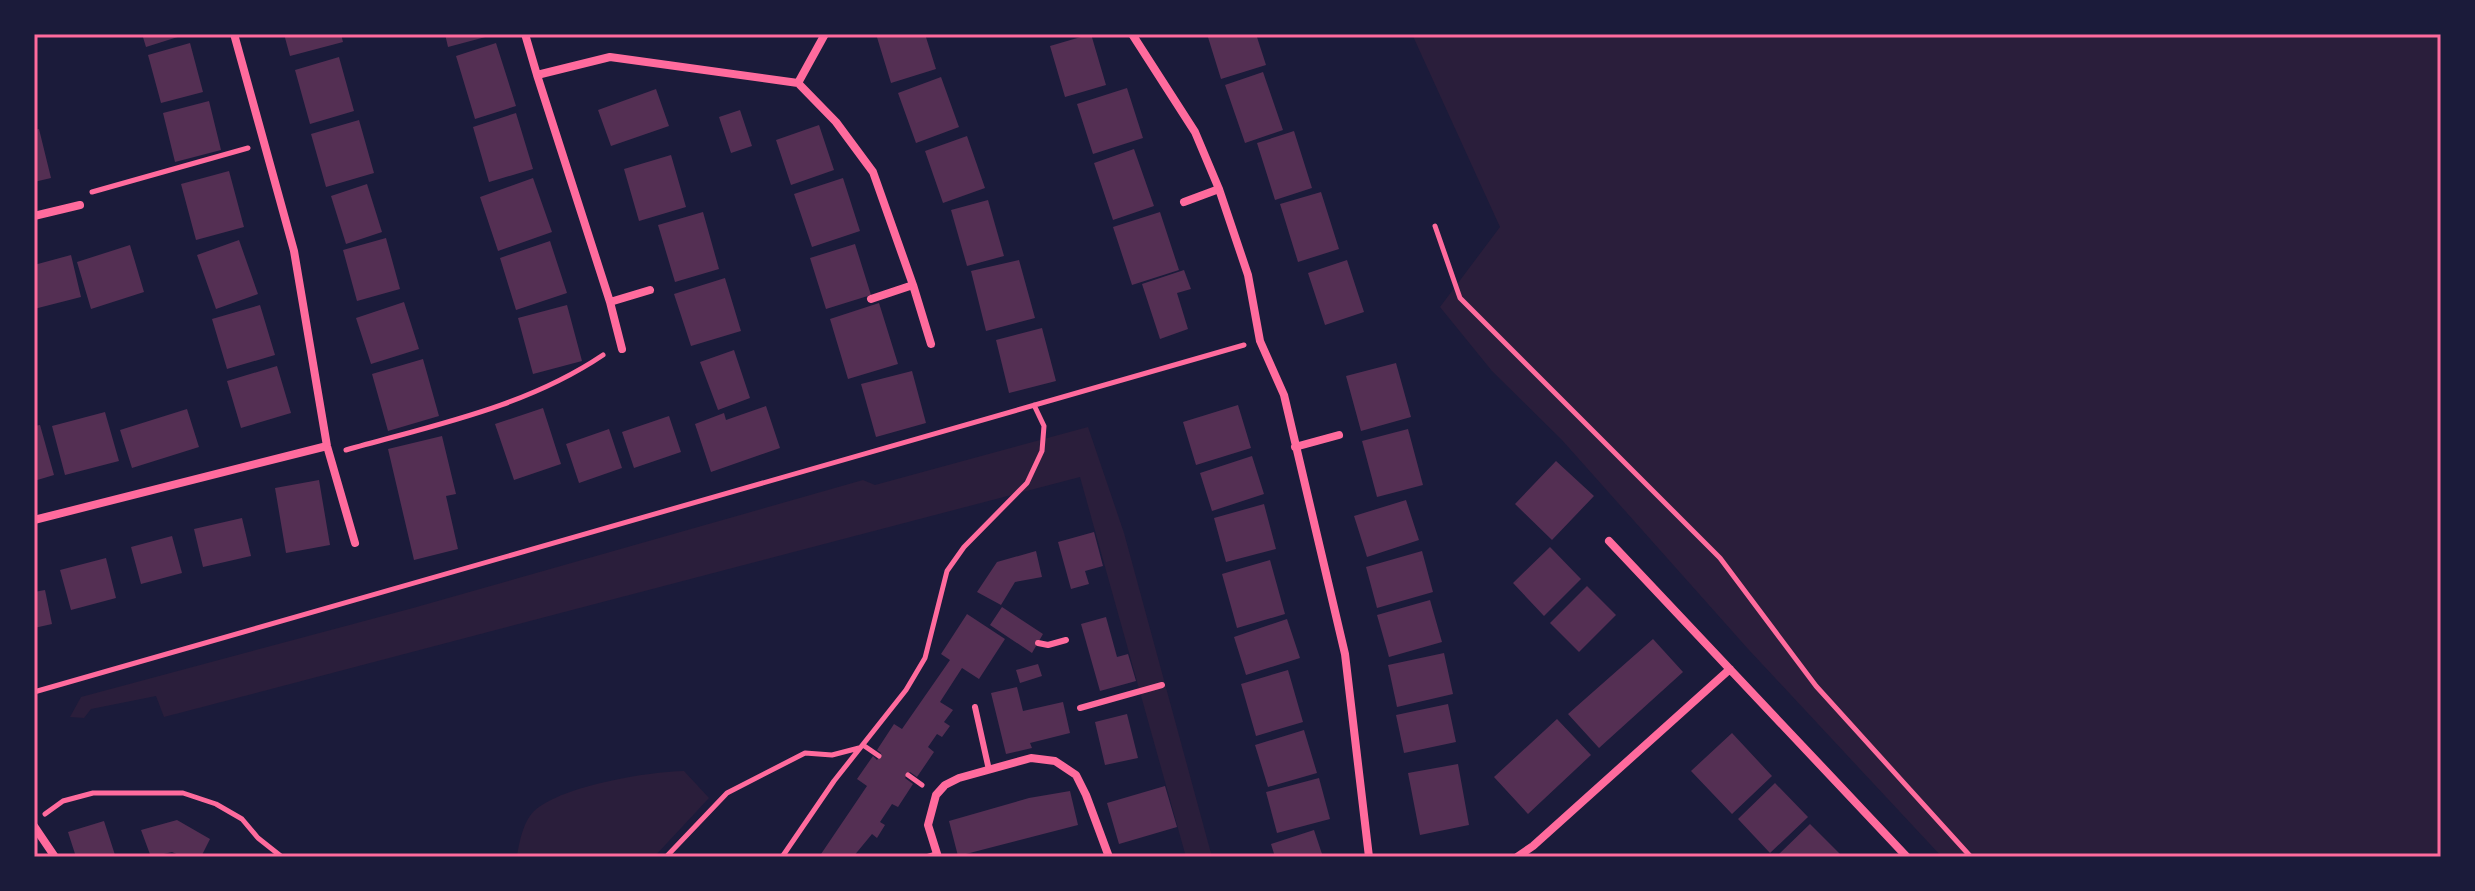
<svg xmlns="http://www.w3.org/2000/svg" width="2475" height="891" font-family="Manrope,sans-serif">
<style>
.green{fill:#2a1e3b}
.building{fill:#542f53}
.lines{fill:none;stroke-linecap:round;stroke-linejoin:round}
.path{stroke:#ff6b9d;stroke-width:5}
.service{stroke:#ff6b9d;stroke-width:6}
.minor{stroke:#ff6b9d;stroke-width:8}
.neatline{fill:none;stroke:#ff6b9d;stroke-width:3}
</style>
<rect width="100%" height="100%" fill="#1b1b3a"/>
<!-- green -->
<path class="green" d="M1412,34h1029v823h-499l-193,-207 -187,-210 -70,-69 -52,-64 60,-80z
M1088,427l36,106 88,324h-26l-106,-380 -916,240 -8,-21 -65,13 -7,9 -14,-1 11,-20 332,-89 450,-128 12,5z
M684,771l25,27 -55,59 -137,-1c3,-17 7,-39 22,-49 31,-22 107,-35 145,-36z"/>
<!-- building -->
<path class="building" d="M142,34h42v1l-38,12z
M284,34h57l2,8 -53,14z
M445,34h48v1l-45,12z
M876,34h49l11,35 -45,14z
M1091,34l15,51 -41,12 -15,-51z
M1207,34h49l10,31 -45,14z
M190,43l13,49 -42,11 -13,-48z
M496,43l20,63 -41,13 -19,-63z
M339,57l15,54 -44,13 -15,-54z
M1263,72l20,58 -38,13 -20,-58z
M941,77l18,50 -43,16 -18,-50z
M1127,88l16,50 -50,16 -16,-50z
M656,89l13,37 -58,20 -13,-36z
M209,101l12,49 -46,12 -12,-49z
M740,110l12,36 -21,7 -12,-36z
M516,113l17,56 -44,13 -16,-55z
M359,120l15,53 -48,14 -15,-53z
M819,125l15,45 -43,15 -15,-45z
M39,129l12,49 -17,4v-52z
M1294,131l18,57 -37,12 -18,-57z
M967,136l18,52 -42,15 -18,-52z
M1134,149l20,57 -41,14 -19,-57z
M671,155l15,52 -47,14 -15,-52z
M229,171l15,56 -48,13 -15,-56z
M533,178l19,54 -54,19 -18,-54z
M843,178l17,53 -48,16 -18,-53z
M367,184l15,48 -36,12 -15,-48z
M1321,192l18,57 -41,13 -18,-58z
M988,200l16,56 -37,10 -16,-56z
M703,212l16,57 -44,13 -17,-57z
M1160,212l19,58 -47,15 -19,-58z
M386,238l14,51 -43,12 -14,-51z
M239,240l19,54 -42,15 -19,-54z
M550,241l17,52 -51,17 -16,-52z
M855,244l16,51 -45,14 -16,-51z
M130,245l14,47 -53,17 -14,-47z
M71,255l10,42 -47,12v-44z
M1019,260l16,58 -49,13 -15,-60z
M1347,260l17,52 -39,13 -17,-52z
M1184,270l7,19 -14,4 11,36 -28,10 -18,-55z
M725,278l16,53 -50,15 -17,-52z
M404,302l15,47 -48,15 -15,-46z
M879,303l19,61 -50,15 -18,-60z
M260,305l15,50 -48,14 -15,-50z
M567,305l15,56 -49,13 -15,-56z
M1042,328l14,53 -47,12 -13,-53z
M734,350l16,48 -32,12 -18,-48z
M423,359l16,57 -51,15 -16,-57z
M1396,363l15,54 -50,14 -15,-55z
M277,366l14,47 -50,15 -14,-47z
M912,371l14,52 -50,14 -15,-53z
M1238,405l13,43 -55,17 -13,-43z
M766,406l14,42 -69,24 -16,-48 29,-11 2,7z
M543,408l18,56 -47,16 -19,-56z
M187,409l12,38 -67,21 -12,-38z
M105,412l14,49 -54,14 -13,-49z
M669,416l12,36 -47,16 -12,-36z
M40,425l14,50 -20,6v-55z
M609,429l13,39 -43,15 -13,-39z
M1408,429l15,56 -46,12 -15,-56z
M442,436l14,58 -10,2 12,53 -44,11 -26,-111z
M1252,456l12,38 -52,17 -12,-38z
M1556,461l38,35 -42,44 -37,-36z
M319,480l11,65 -44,8 -11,-65z
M1406,500l13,40 -52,17 -13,-41z
M1264,504l12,45 -50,13 -12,-44z
M242,518l9,38 -48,11 -9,-38z
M1094,532l9,34 -18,5 4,13 -18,5 -13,-47z
M172,536l10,37 -41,11 -10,-37z
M1550,547l31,32 -37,37 -31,-33z
M1036,551l6,26 -27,5 -14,23 -24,-13 20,-30z
M1422,551l11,41 -56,16 -11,-41z
M106,558l10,40 -45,12 -11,-40z
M1270,560l15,54 -48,14 -15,-54z
M1587,586l29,29 -37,37 -29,-29z
M45,590l7,34 -18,4v-36z
M1430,600l12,42 -53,15 -12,-42z
M1002,607l41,27 -11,19 -42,-28z
M967,614l38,25 -26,40 -17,-11 -22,34 13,8 -9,12 6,4 -8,11 -5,-3 -9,13 6,5 -17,25 -7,-5 -5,6 8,6 -15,23 -6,-3 -12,18 5,3 -8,13 -5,-4 -19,23h-34l48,-71 -10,-7 16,-23 4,4 4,-7 -4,-3 17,-26 8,5 48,-69 -9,-6z
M1106,617l11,40 11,-3 8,27 -36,10 -19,-67z
M1287,619l13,39 -54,17 -12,-38z
M1653,639l30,33 -84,76 -31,-34z
M1444,653l9,41 -56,13 -9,-42z
M1038,664l4,12 -22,7 -4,-13z
M1288,670l15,52 -47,14 -15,-52z
M1017,687l6,24 40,-9 7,31 -40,10 2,5 -26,6 -15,-61z
M1448,704l8,38 -52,11 -8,-38z
M1127,714l11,44 -33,7 -10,-43z
M1557,719l34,36 -63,59 -34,-37z
M1304,730l13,43 -49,14 -13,-42z
M1732,733l40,43 -40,38 -41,-43z
M1458,764l11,61 -49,10 -12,-62z
M1319,778l11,41 -53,14 -11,-41z
M1775,783l33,34 -38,36 -32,-34z
M1165,786l12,41 -58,17 -12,-41z
M1070,791l8,34 -120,31 -9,-35 80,-23z
M177,820l33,19 -9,18h-18l-11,-5 -21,5 -10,-27z
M104,821l11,34 -39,2 -8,-25z
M1810,824l33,33h-67z
M1314,830l9,27h-48l-4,-13z"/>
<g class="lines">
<!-- path -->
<path class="path" d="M92,192l156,-44
M1435,226l25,72 260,260 96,128 155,171
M346,450c88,-25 180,-43 257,-95
M34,692l1210,-347
M863,745l16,11
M908,775l14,10
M45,814l18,-13 30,-8h90l33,11 26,15 16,19 24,19
M666,857l61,-64 78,-40 27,2 27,-7
M782,857l52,-76 72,-91 19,-32 22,-87 17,-24 63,-64 15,-32 2,-25 -10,-21"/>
<!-- service -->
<path class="service" d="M1038,643l10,2 18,-5
M975,707l14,63
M1080,708l82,-23
M927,857l10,-3"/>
<!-- minor -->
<path class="minor" d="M234,34l60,217 33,195 28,97
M525,34l12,41 73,-18 188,26
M825,34l-27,49 38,39 37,50 40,113 18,59
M1132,34l63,98 24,57 29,86 12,66 24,54 61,259 24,203
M537,75l73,227 12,47
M1184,202l35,-13
M34,216l46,-11
M871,299l42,-14
M610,302l40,-12
M1295,447l44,-12
M34,520l293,-74
M1609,541l298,316
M34,826l21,31
M938,857l-10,-32 8,-30 9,-10 14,-7 72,-20 24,3 21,14 10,20 23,62
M1517,857l16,-11 197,-177"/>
</g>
<!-- border -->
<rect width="2475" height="891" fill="none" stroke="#1b1b3a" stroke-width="72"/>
<rect x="36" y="36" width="2403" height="819" class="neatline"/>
</svg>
